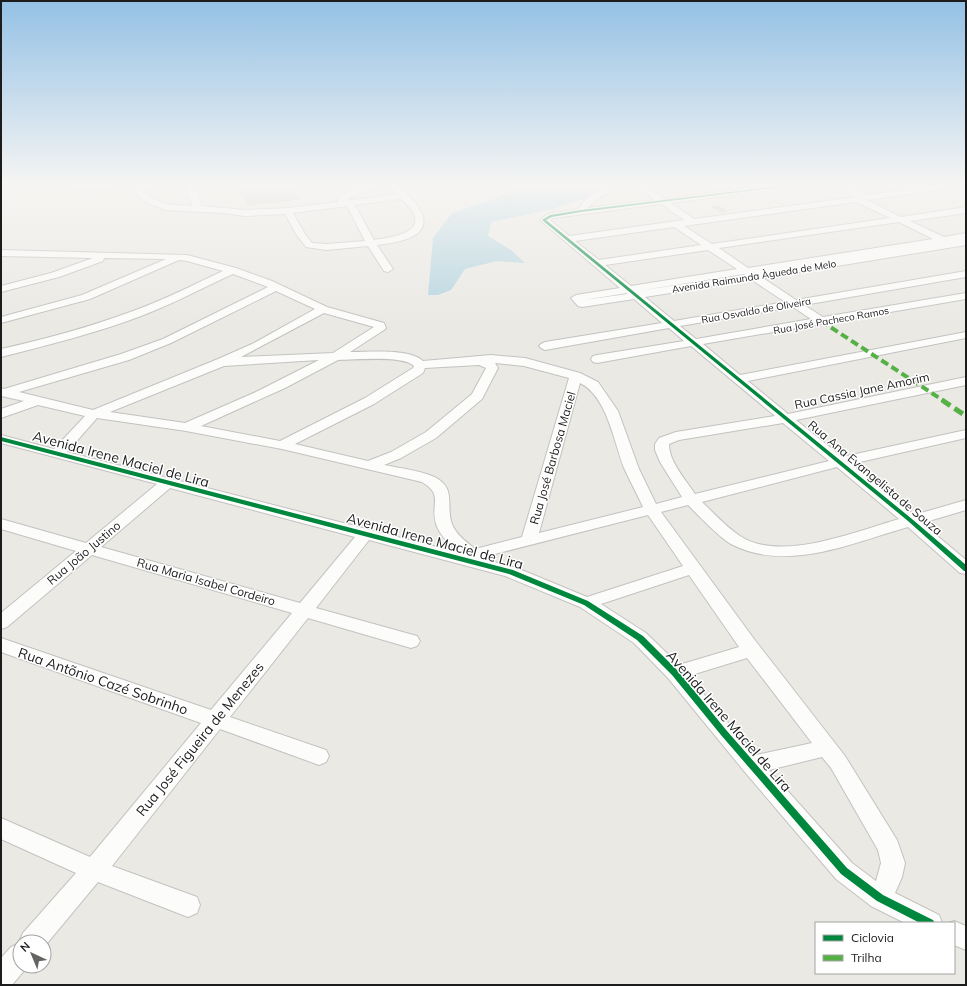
<svg xmlns="http://www.w3.org/2000/svg" width="967" height="986" font-family="Mulish,sans-serif">
<style>
.water{fill:#b6d5e0}
.building{fill:#d3d1cd;stroke:#cecac5}
.lines{fill:none;stroke-linecap:round;stroke-linejoin:round}
.minor-casing{stroke:#c3c2c0;stroke-width:2}
.minor{fill:#fcfcfb;fill-rule:evenodd}
.quiet-far1{stroke:#55b145;stroke-width:4;stroke-dasharray:8 4;stroke-linecap:butt}
.quiet{stroke:#55b145;stroke-width:5;stroke-dasharray:10 5;stroke-linecap:butt}
.cycleway-casing{stroke:#fff;stroke-width:2}
.cycleway{fill:#00873e;fill-rule:evenodd}
.labels{text-anchor:middle;stroke-width:3;stroke-linejoin:round;paint-order:stroke}
.far-street-label{font-size:10px;fill:#1c1c1c;stroke:#fff}
.street-label{font-size:12px;fill:#1c1c1c;stroke:#fff}
.near-street-label{font-size:14px;fill:#1c1c1c;stroke:#fff}
</style>
<rect width="100%" height="100%" fill="#ebe9e4"/>
<!-- water -->
<path class="water" d="M524,186h76l-12,11 -36,12 -61,13 -3,14 23,14 14,13 -28,-2 -32,8 -14,21 -13,5h-10l5,-57 19,-25 45,-15z"/>
<!-- building -->
<path class="building" d="M74,186h37v4l-38,3z
M148,186h26v1l-24,3z
M239,186h52l9,13 -52,6z
M718,206l9,5 -7,1 -8,-5z"/>
<g class="lines">
<defs>
<path id="minor" d="M130,186h9c19,20 28,19 54,20l-7,-20h8l8,20 43,4 43,-2 51,-6 -1,-2c10,-12 28,-14 42,-14l-29,11 -5,4 52,-7 -7,-8h9c7,8 18,18 22,28 10,25 -30,29 -45,31l16,24 -5,3 -4,-1 -16,-25 -42,4 -20,-3 -10,-13 -11,-20 -40,2 -22,-3 -58,-3 -22,-9zM401,199c4,4 8,7 11,12 15,23 -25,27 -38,29l-19,-35zM347,206l18,35 -39,3 -14,-1 -7,-9 -12,-21z
M607,186h14l-22,11 -12,11 68,-8 -18,-14h10l17,13 103,-13h27l-4,2 -119,15 23,16 163,-22 -19,-11h11l18,9 66,-9h24l-4,2 -86,12 34,17 65,-10v6l-56,8 34,16 22,-4v6l-211,33 211,-33v6l-203,33 33,22 170,-29v6l-162,28 19,12 143,-24v6l-263,45 37,31 226,-43v6l-218,43 40,33 178,-37v8l-170,35 46,37 124,-27v8l-115,26 63,51 52,-15v10l-44,13 44,37v14l-6,-1 -52,-46c-56,16 -122,46 -177,17 -11,-6 -33,-29 -43,-39l-27,7 93,127 91,117 52,84 8,23 -3,14 -7,16 44,22 3,8h-37l-34,-17 -35,-27 -92,-108 -76,-93 -34,-35 -54,-36 -75,-31 -136,-36 -53,68 101,28 3,5 -3,5 -6,2 -103,-30 -78,99 96,33 3,6 -3,6 -7,3 -99,-36 -108,137 85,31 3,8 -3,8 -9,4 -90,-35 -54,65v-5h-24v24h8l-16,19h-11v-27l10,-11 9,-4 -1,-1 4,-9 53,-60 -75,-34v-21l89,39 111,-134 -200,-71v-14l210,72 81,-97 -200,-58 -85,72 -6,2v-16l75,-62 -75,-22v-10l85,24 71,-59 -156,-41v-8l53,14 31,-33 -47,-11 -37,13v-9l23,-8 -23,-5v-8l3,1 117,-35 42,-15 105,-52 -35,-13c-31,14 -60,30 -92,42 -45,17 -93,29 -140,41v-8c45,-10 89,-22 132,-38 31,-11 60,-26 90,-40l-36,-10 -8,-1 -89,39 -89,24v-6l81,-22 84,-36 -62,-1 -1,3 -44,16 -58,15v-6l50,-13 42,-15 -92,-2v-6l186,5 49,13 36,13 55,26 57,16 2,5 -2,2 -34,22c18,0 59,-4 73,9l68,-6 34,3 55,15 18,9 20,29 21,58 17,35 26,-7 -22,-35 -5,-12v-6l4,-6 17,-6 99,-16 -84,-70 -94,17 -4,-1 -2,-3 2,-3 4,-1 87,-14 -15,-13 -124,22 -4,-2 -2,-2 2,-2 4,-2 117,-19 -28,-24 -52,8 -4,-1 -7,-8 5,-3 44,-7 -80,-68 8,-6 30,-5 11,-13zM856,202l34,16 -178,26 -28,-18zM661,204l23,16 -115,16 -19,-16 3,-2zM899,222l34,17 -185,29 -29,-20zM674,227l27,18 -102,15 -24,-19zM708,250l29,19 -106,17 -26,-21zM744,274l1,1 -108,16zM752,280l33,22 -111,19 -29,-24zM276,291l39,18 -63,35 -34,15 -125,51 -74,-18 110,-32 42,-17zM627,294l-43,6 43,-7zM793,307l18,12 -115,20 -16,-13zM324,313l50,14 -41,26 -92,4zM319,360l-61,31 -73,32 -75,-11 114,-46zM338,360c17,0 65,-5 76,6l-1,2 -48,30 -85,43 -79,-15 84,-38zM495,363l29,3 45,12 -47,159 -47,12c-8,-7 -19,-14 -23,-25 -7,-19 6,-37 -20,-48 -14,-6 -33,-8 -48,-11l17,-7 35,-20 46,-39 16,-31zM479,365l7,3 -14,26 -46,38 -35,20 -23,9 -73,-17 79,-40 49,-31 2,-5zM580,383c27,13 34,59 44,85 6,13 13,26 19,39l-104,26zM97,418l89,13 96,18 140,33c22,13 8,22 14,42 4,12 14,21 24,29l-393,-101zM783,423l46,38 -134,33c-9,-14 -26,-32 -26,-50l10,-4zM837,467l62,52c-42,12 -119,44 -159,17 -14,-9 -26,-23 -38,-34zM170,488l185,49 -55,66 -199,-56zM648,515l35,51 -96,31 -70,-29 -38,-10zM689,575l50,72 -60,18 -33,-32 -45,-29zM747,658l65,85 -56,12 -68,-79zM822,757l9,11 47,82 3,13 -5,18 -24,-18 -83,-93z
M954,921l12,5v24l-12,-5v-22h-5z"/>
</defs>
<!-- minor casing -->
<use href="#minor" class="minor-casing"/>
<!-- minor -->
<use href="#minor" class="minor"/>
<!-- quiet-far1 -->
<path class="quiet-far1" d="M821,321l123,80"/>
<!-- quiet -->
<path class="quiet" d="M942,400l24,16"/>
<defs>
<path id="cycleway" d="M779,186h12l-210,26 -29,5 -6,3 366,299 54,46v6h-2l-56,-50 -366,-301 8,-5 31,-5z
M1,437l512,133 75,31 55,35 35,35 49,60 120,137 36,27 50,25 2,3h-15l-43,-22 -36,-27 -120,-139 -49,-60 -35,-35 -53,-35 -75,-31 -508,-133z"/>
</defs>
<!-- cycleway casing -->
<use href="#cycleway" class="cycleway-casing"/>
<!-- cycleway -->
<use href="#cycleway" class="cycleway"/>
</g>
<!-- sky -->
<linearGradient id="sky" x2="0" y2="1"><stop stop-color="#94c1e5"/><stop offset="0.57" stop-color="#f6f5f3"/><stop offset="1" stop-color="#f6f5f3" stop-opacity="0"/></linearGradient>
<rect width="967" height="324" fill="url(#sky)"/>
<g class="labels">
<!-- far-street labels -->
<g class="far-street-label">
<text transform="translate(754 276) rotate(-9)" y="4">Avenida Raimunda Àgueda de Melo</text>
<text transform="translate(756 310) rotate(-10)" y="4">Rua Osvaldo de Oliveira</text>
<text transform="translate(831 320) rotate(-10)" y="4">Rua José Pacheco Ramos</text>
</g>
<!-- street labels -->
<g class="street-label">
<text transform="translate(862 391) rotate(-12)" y="4">Rua Cassia Jane Amorim</text>
<text transform="translate(553 458) rotate(-74)" y="4">Rua José Barbosa Maciel</text>
<text transform="translate(875 478) rotate(40)" y="4">Rua Ana Evangelista de Souza</text>
<text transform="translate(84 553) rotate(-40)" y="4">Rua João Justino</text>
<text transform="translate(206 582) rotate(16)" y="4">Rua Maria Isabel Cordeiro</text>
</g>
<!-- near-street labels -->
<g class="near-street-label">
<text transform="translate(121 459) rotate(15)" y="5">Avenida Irene Maciel de Lira</text>
<text transform="translate(435 541) rotate(15)" y="5">Avenida Irene Maciel de Lira</text>
<text transform="translate(103 681) rotate(19)" y="5">Rua Antõnio Cazé Sobrinho</text>
<text transform="translate(729 721) rotate(49)" y="5">Avenida Irene Maciel de Lira</text>
<text transform="translate(200 739) rotate(-51)" y="5">Rua José Figueira de Menezes</text>
</g>
</g>
<!-- border -->
<rect width="967" height="986" fill="none" stroke="#1c1c1c" stroke-width="4"/>
<!-- legend -->
<rect x="815" y="922" width="140" height="52" fill="#ffffff" stroke="#a4a4a4"/>
<rect x="823" y="935" width="20" height="6" fill="#00873e" stroke="#a4a4a4"/>
<text x="851" y="942" font-size="12" fill="#1c1c1c">Ciclovia</text>
<rect x="823" y="955" width="20" height="6" fill="#55b145" stroke="#a4a4a4"/>
<text x="851" y="962" font-size="12" fill="#1c1c1c">Trilha</text>
<!-- north arrow -->
<g transform="translate(32 954) rotate(316)"><circle r="19" fill="#ffffff" stroke="#a4a4a4"/>
<path d="M0-3L7 15L0 10L-7 15Z" fill="#646462"/>
<text y="-6" font-size="11" font-weight="bold" text-anchor="middle" fill="#1c1c1c">N</text>
</g>
</svg>
